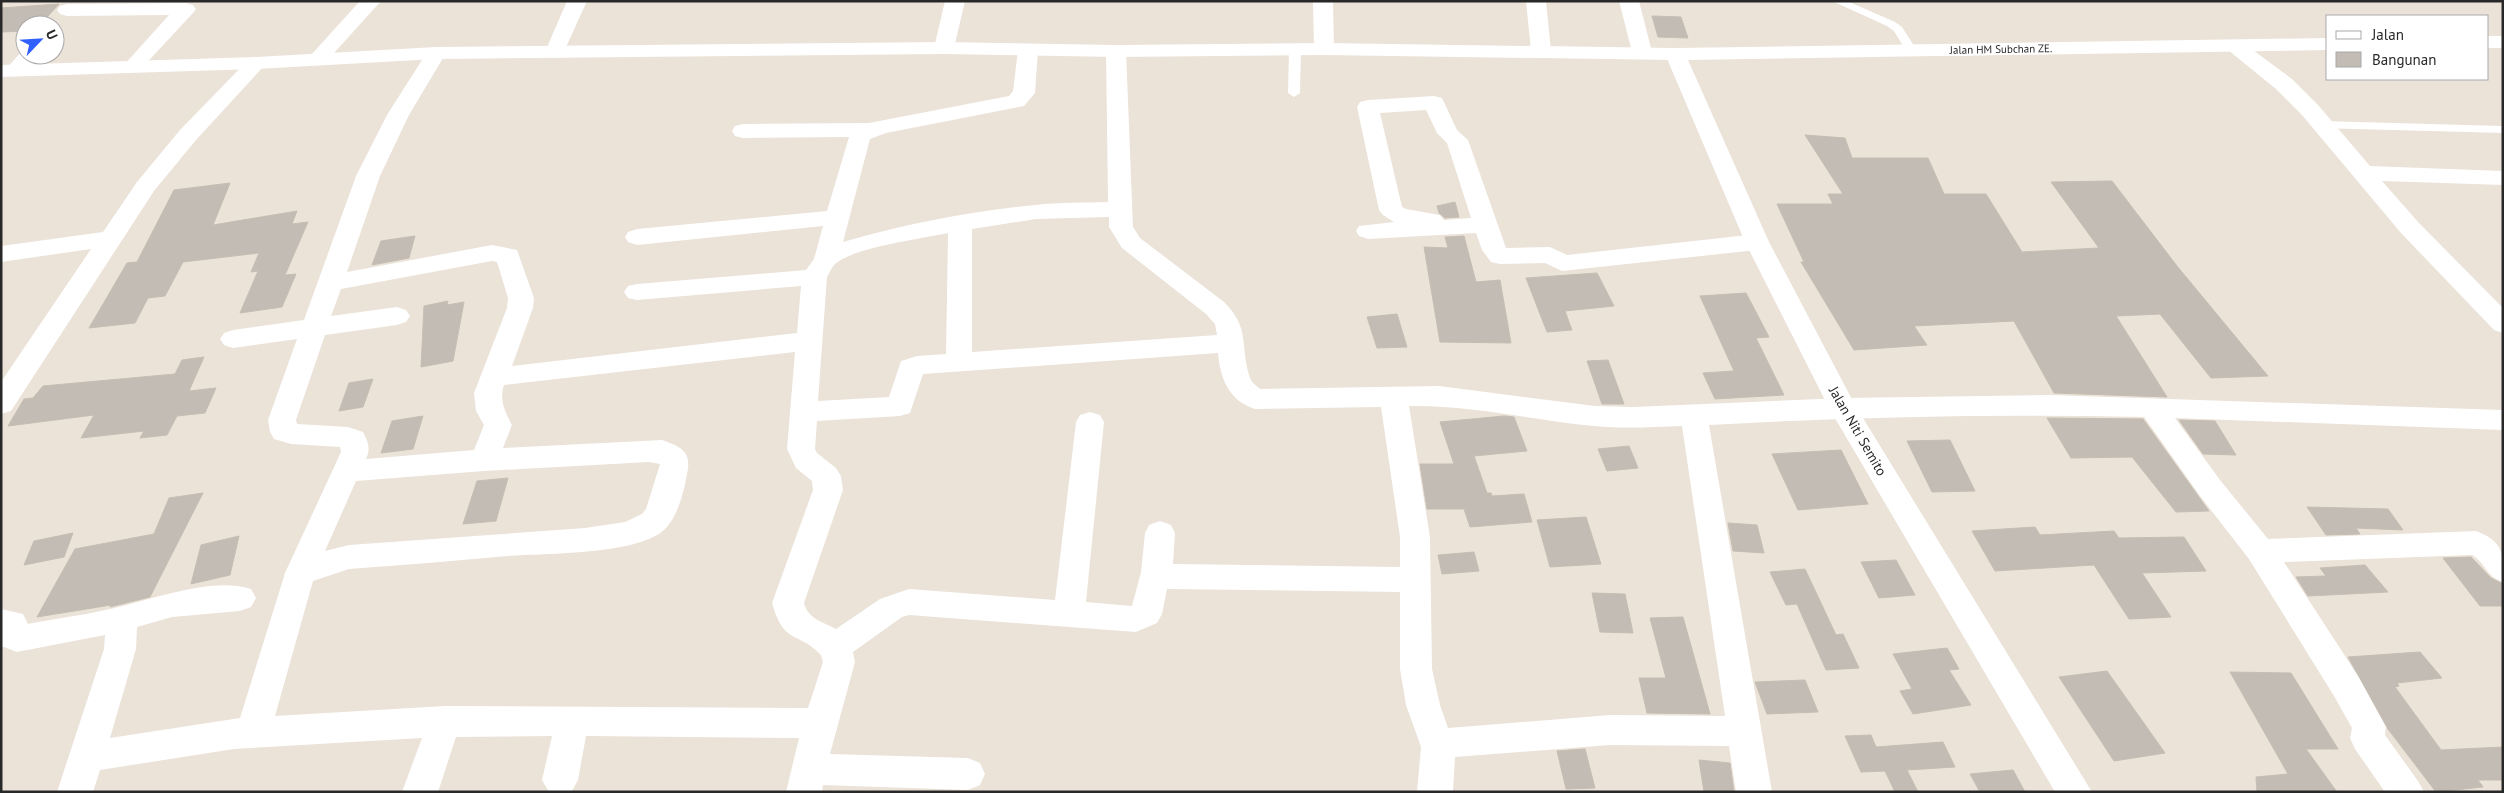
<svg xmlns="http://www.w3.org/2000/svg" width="2504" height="793" font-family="'PT Sans',sans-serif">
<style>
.building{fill:#c3bcb5;stroke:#c6beb2}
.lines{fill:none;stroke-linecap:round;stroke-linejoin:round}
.service{fill:#fff;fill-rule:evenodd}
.minor{fill:#fff;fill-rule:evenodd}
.tertiary{fill:#fff;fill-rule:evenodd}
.secondary{fill:#fff;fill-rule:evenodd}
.labels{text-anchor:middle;stroke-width:4;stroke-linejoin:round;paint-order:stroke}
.far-street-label{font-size:11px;fill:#282828;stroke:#fff}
.street-label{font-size:14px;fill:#282828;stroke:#fff}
</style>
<rect width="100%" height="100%" fill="#ebe2d8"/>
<!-- building -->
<path class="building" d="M59,4l-19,21h-15v6l-24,1v-24z
M1652,16l29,1 7,21 -30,-1z
M1805,135l40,3 7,20h76l16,36h42l36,58 77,-4 -48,-66 61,-1 65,85 91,110 -57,2 -51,-64 -44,2 51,81 -113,-4 -40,-72 -100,5 13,19 -73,5 -53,-88h3l-27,-58h56l-5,-10h15z
M230,183l-17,42 84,-14 -5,13 16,-2 -23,53 11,-1 -14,33 -42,6 18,-42 -7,1 8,-19 -76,9 -18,34 -17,2 -13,25 -46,5 38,-65 10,-1 37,-72z
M1455,202l4,15 -14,1 -6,-5 -2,-7z
M415,236l-6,22 -37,7 9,-24z
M1464,236l12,46 24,-2 11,63 -71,-1 -16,-95 24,1 -3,-11z
M1597,273l17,33 -49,5 7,19 -25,2 -21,-54z
M1746,293l23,44 -13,1 28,57 -69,4 -12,-26 31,-2 -34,-75z
M448,301l-1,4 17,-3 -11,59 -32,6 3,-61z
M1397,314l10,33 -30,1 -10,-31z
M204,357l-15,34 27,-3 -11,25 -28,3 -10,19 -27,3 4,-7 -63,7 13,-23 -86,11 16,-27 9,-1 10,-12 132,-12 7,-14z
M1608,360l16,44h-22l-15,-43z
M373,379l-10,28 -24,4 10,-28z
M423,416l-10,33 -32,4 11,-32z
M1504,416l10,1 13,34 -53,5 13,37h4l1,3 32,-2 8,28 -62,5 -6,-18h-37l-7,-45h34l-14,-42z
M2047,418l96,1 66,92 -33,1 -44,-55 -61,1z
M2179,420l36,1 21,34 -33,-1z
M1950,440l25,51 -43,1 -25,-51z
M1629,446l9,22 -31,3 -9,-22z
M1841,450l27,54 -70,6 -26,-56z
M508,478l-12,43 -33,3 14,-43z
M203,493l-53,104 -40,10 1,-2 -74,12 38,-68 79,-15 15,-36z
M2307,507l81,2 15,21 -47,-2 4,6 -34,1z
M1586,517l15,47 -51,3 -13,-47z
M1728,523l29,2 7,28 -31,-2z
M2035,527l5,8 74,-4 5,7 65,-1 22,34 -64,2 29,44 -42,2 -35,-54 -99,6 -23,-40z
M73,533l-9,24 -40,8 10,-24z
M239,536l-9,39 -39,9 10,-39z
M1474,552l5,19 -37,3 -4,-19z
M2471,557l20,21 12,6v22h-23l-37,-48z
M1896,560l19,35 -36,3 -18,-36z
M2365,565l23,27 -80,4 -12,-19 30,-1 -6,-8z
M1805,569l31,66 7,-1 16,34 -33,2 -29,-66 -11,1 -16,-33z
M1592,593l33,1 8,39 -33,-1z
M1683,617l27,97 -63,-1 -8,-35h27l-16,-60z
M1947,648l12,21 -10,1 22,35 -58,9 -13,-23 12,-2 -19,-35z
M2420,652l22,26 -45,5 2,3 -4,1 46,63 62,-3v33h-25l5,7 -47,5 -48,-63 -40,-72z
M2107,671l58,82 -51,8 -55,-84z
M2230,672l61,1 47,76h-32l31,43h-80l-1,-15 32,-3z
M1805,680l13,32 -51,2 -12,-32z
M1871,735l5,12 67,-5 12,25 -48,3 11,22h-23l-10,-21 -24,1 -16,-36z
M1585,749l10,39 -29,1 -9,-38z
M1699,760l31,3 4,29h-30z
M2013,770l12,22h-45l-10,-18z"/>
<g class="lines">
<!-- service -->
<path class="service" d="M1832,1h15l48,21 7,5 14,22 -6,3 -4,-1 -12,-20 -7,-5z
M1295,46l6,3 -1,44 -6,4 -6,-4 1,-44z
M2322,121l180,5 1,7 -185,-5 -2,-3 2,-3z"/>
<!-- minor -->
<path class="minor" d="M360,1h21l-56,62 -7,2 -7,-2 -3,-4 3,-4z
M567,1h20l-25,55 -7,2 -7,-2 -3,-4z
M945,1h20l-11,47 -3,4 -7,2 -7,-2 -3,-4z
M1313,1h20l1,48 -3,4 -7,2 -7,-2 -3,-4z
M1526,1h20l5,50 -3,4 -7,2 -7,-2 -3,-4z
M1619,1h20l13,51 -3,4 -7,2 -7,-2 -3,-4z
M186,3l7,2 3,4 -3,4 -53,57 -7,2 -7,-2 -3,-4 46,-51 -102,1 -7,-2 -3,-4 3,-4 7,-2z
M2235,40l7,2 50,37 26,26 52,61 133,5v14l-121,-4 37,42 84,85v25l-9,-3 -93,-97 -99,-118 -26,-26 -48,-39 -3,-4 3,-4z
M1028,44l7,2 3,4 -3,43 -11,13 -138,27 -16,6 -27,103c62,-18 128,-31 192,-37 24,-3 49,-2 73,-3l-2,-151 3,-4 7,-2 7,2 3,4 7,176 7,11 84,64c26,26 16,41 25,73l3,7 8,7 179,-3 156,20 38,1 210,-9 207,-3 453,15v20l-328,-12 45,62 48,59 208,-8c28,11 27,21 27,51 -18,-6 -17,-19 -31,-27l-188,7 74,114 28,51 -1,8 33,46 6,11h-39l-30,-43 -5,-11 2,-10 -18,-32 -85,-137 -49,-63 -56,-79c-145,-3 -290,0 -435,8l63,367h-36l-7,-46 -119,-1 -155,12 -2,35h-36l4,-45 -15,-42 -6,-36v-77l-233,-3 -5,25 -5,9 -21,9 -227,-17 -7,2 -49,35 2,10 -25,92 138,4 12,5 5,11 -5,11 -12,5 -145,-5 -1,7h-36l13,-54 -213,-2 -8,44 -6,11 -23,1 -7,-12 10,-44 -96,1 -18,55h-36l20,-54 -188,11 -134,21 -7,22h-36l47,-143 1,-14 -88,17 -16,-6v-37l22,5 5,10c31,-6 64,-10 95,-18 35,-9 93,-29 128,-17l5,9 -5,9 -11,4 -68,6 -35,10 -1,22 -26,89 130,-20 45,-145 56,-121 -1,-5 -49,-3 -17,-5 -4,-7 -2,-12 29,-81 -64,9 -9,-3 -4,-6 4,-6 9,-3 71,-10 52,-144 31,-61 42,-66 7,-2 7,2 3,4 -37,62 -29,61 -33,96 145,-27 25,5 17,48 -1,10 -21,58 285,-33 4,-47 -164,14 -9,-2 -4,-6 4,-6 9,-2 169,-14 8,-11 9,-33 -186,19 -9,-3 -3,-5 3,-5 9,-3 190,-18 22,-74 -106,1 -8,-2 -3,-5 3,-5 8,-2 126,-1 140,-27 4,-5 5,-41 3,-4zM1109,217v10l13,21 84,66 9,10 2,11 -245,17v-123l64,-10zM948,233l-2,121 -29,2 -16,5 -12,36 -71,4 9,-124c2,-4 5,-10 8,-13 20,-17 85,-25 113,-31zM492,261l5,1 11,36 -1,10 -33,85 2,18 8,14 -10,25 -108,9c5,-10 2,-18 -3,-27l-15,-5 -51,-3 -1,-4 29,-85 72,-10 9,-3 4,-6 -4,-6 -9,-3 -66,9 10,-27zM795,352l-8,97 9,19 16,13 1,9 -41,113c12,43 27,28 49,52l2,7 -15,46 -363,-2 -170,10 38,-135 36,-12c53,-4 106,-8 159,-13 38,-3 128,-1 156,-26 14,-13 20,-39 23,-56 5,-22 -5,-27 -25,-34l-159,8 9,-23c-7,-13 -13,-25 -8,-40zM1218,353c2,25 11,48 37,56l126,-2 19,130v30l-227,-3 2,-31 -4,-8 -11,-4 -11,4 -4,8 -4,39 -9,34 -46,-4 18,-180 -4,-7 -10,-3 -10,3 -4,7 -21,178 -146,-11 -29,10 -44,30c-13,-7 -28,-10 -32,-26l39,-113 -2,-14 -5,-8 -19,-15 -2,-4 2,-28 83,-5 10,-3 13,-39zM1409,406c63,-1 123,14 185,20 29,3 59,1 88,0l43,290 -115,-1 -162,13 -8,-23 -8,-36 -2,-132zM649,462l11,2 -14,45 -4,5 -17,8 -40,6 -236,17 -24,6 31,-70 128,-10z
M25,50v5h14c-8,12 -14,22 -29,18l-4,-4 16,-18z
M256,57l7,2 3,4 -3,4 -67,73 -42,51 -143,220 -10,3v-32l90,-133 -90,13v-16l102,-14 34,-50 43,-52 69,-71z
M1434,96l8,2 15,32 11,10 38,108 44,-1 17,8 190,-21 9,3 3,5 -3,5 -9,3 -195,21 -17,-8 -45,1 -9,-2 -9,-12 -6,-17 -108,6 -9,-3 -3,-5 3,-5 35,-4 -11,-7 -4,-5 -22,-103 3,-5 8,-2zM1426,110l11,23 10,10 24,75 -27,2 -4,-5 -34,-6 -4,-2 -22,-94z"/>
<!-- tertiary -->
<path class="tertiary" d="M944,42l172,3 208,-2 351,5 7,2 3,4 -3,4 -7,2 -351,-5 -208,2 -172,-3 -508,5 -180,10 -255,8v-12l255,-8 180,-10z"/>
<!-- secondary -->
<path class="secondary" d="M2488,36h15v12h-15z
M2328,38v12l-640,10 81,182 86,163 237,387h-37l-226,-384 -84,-166 -80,-188 3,-4 7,-2z"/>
</g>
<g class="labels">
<!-- far-street labels -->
<g class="far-street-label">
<text transform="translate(2001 49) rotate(-1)" y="4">Jalan HM Subchan ZE.</text>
</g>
<!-- street labels -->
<g class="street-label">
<text transform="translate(1858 431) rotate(60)" y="5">Jalan Niti Semito</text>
</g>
</g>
<!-- border -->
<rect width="2504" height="793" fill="none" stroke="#282828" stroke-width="5"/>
<!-- legend -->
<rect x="2326" y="15" width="162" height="65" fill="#ffffff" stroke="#a9a9a9"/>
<rect x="2336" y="31" width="25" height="8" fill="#ffffff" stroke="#a9a9a9"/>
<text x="2372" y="40" font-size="15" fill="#282828">Jalan</text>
<rect x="2336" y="52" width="25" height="15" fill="#c3bcb5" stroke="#a9a9a9"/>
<text x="2372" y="65" font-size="15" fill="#282828">Bangunan</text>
<!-- north arrow -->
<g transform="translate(40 40) rotate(65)"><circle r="24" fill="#ffffff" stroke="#a9a9a9"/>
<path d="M0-4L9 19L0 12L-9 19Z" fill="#315eff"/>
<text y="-8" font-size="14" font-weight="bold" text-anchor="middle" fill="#282828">U</text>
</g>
</svg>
